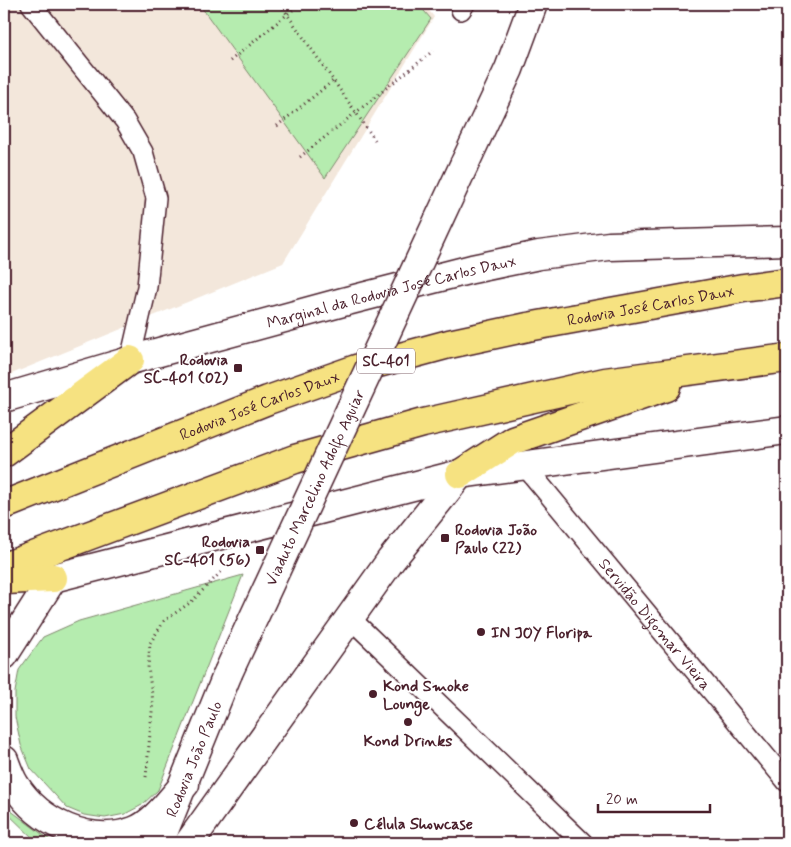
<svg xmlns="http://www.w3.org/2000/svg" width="791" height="847" font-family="Mynerve,sans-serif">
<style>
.built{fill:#f3e7db}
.green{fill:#b5ecaf;stroke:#80866d}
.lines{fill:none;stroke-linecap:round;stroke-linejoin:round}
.lane-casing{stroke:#4a1f2b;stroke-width:22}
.street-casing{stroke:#4a1f2b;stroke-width:31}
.secondary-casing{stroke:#4a1f2b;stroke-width:31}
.highway-casing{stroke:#4a1f2b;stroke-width:31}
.path{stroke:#4a1f2b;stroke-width:3;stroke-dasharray:1 4;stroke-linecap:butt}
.lane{stroke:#fff;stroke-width:19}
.street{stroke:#fff;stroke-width:28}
.secondary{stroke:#fff;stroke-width:28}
.highway{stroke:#f6e281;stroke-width:28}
.secondary-bridge-casing{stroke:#4a1f2b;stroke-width:31;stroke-linecap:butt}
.secondary-bridge{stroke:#fff;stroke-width:28}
.poi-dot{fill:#4a1f2b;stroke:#fff;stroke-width:2}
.labels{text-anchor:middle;stroke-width:4;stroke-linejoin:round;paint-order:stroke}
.shield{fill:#fff;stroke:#80626b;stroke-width:1}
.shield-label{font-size:15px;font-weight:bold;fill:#4a1f2b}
.street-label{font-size:16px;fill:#4a1f2b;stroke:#fff}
.poi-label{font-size:16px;font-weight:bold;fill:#4a1f2b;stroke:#fff;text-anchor:start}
</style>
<rect width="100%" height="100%" fill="#fff"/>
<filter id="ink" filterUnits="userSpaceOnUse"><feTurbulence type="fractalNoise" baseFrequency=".02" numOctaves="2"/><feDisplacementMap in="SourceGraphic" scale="10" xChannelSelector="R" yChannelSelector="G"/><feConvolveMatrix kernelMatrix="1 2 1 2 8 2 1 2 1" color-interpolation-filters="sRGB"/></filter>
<g filter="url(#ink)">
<!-- built -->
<path class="built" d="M4,4h420l10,13 -151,246 -279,114z"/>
<!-- green -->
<path class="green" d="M199,4h219l13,15 -106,159z
M243,575l-85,215 -16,15 -17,9 -20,4 -21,-3 -17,-7 -36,-39 -10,-24 -6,-28v-25l4,-22 24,-33 36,-16z
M4,800l6,10 44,33h-16l-34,-33z"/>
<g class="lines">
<defs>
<g id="lane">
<path d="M31,4l94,117 18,31 13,46 -9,89 -17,73"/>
<path d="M461,10l4,-6"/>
<path id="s1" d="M524,465l263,317"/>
<path d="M350,618l233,225"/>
</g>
<path id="street" d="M4,398l122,-36"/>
<g id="secondary">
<path d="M464,165l45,-96 24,-65"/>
<path id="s2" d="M130,360l213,-58 129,-33 67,-14 70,-9 178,-5"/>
<path d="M4,655l49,-77 407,-104 327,-44"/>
<path d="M4,760c3,8 6,17 11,25 24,38 75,62 119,46 21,-8 36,-31 51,-47"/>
<path id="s3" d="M159,843l69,-170"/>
<path d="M189,843l202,-283 69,-86"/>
</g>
<g id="highway">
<path d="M4,453l126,-93"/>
<path d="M460,474l53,-34 153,-53"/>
<path id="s4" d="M4,505l264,-105 88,-31 93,-25 79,-17 215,-39 44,-6"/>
<path d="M4,567l291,-108 128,-36 182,-41 182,-24"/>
<path d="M4,580l49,-2"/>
</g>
</defs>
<!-- lane casing -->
<use href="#lane" class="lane-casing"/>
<!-- street casing -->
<use href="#street" class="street-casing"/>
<!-- secondary casing -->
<use href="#secondary" class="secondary-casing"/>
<!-- highway casing -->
<use href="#highway" class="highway-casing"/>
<!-- path -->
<path class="path" d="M280,4l95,136
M230,61l70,-57
M277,126l57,-46
M300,157l133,-106
M146,777l7,-76 -5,-33 2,-25 14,-22 27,-19 32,-32"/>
<!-- lane -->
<use href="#lane" class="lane"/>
<!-- street -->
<use href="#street" class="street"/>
<!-- secondary -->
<use href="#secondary" class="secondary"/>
<!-- highway -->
<use href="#highway" class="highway"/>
<defs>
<g id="secondary-bridge">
<path id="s5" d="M228,673l236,-508"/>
</g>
</defs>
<!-- secondary-bridge casing -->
<use href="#secondary-bridge" class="secondary-bridge-casing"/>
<!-- secondary-bridge -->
<use href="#secondary-bridge" class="secondary-bridge"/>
</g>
</g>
<!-- markers -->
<g class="poi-dot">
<rect x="233" y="363" width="10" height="10" rx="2.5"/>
<rect x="440" y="533" width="10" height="10" rx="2.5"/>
<rect x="255" y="545" width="10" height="10" rx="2.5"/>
<circle cx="481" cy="632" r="5"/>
<circle cx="373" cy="694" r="5"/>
<circle cx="408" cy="722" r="5"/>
<circle cx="354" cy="823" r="5"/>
</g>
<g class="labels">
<!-- shield labels -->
<rect class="shield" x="357" y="348.5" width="58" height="25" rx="4"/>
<g class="shield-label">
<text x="386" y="366">SC-401</text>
</g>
<!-- street labels -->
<g class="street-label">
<text dy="6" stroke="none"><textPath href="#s2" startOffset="270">Marginal da Rodovia José Carlos Daux</textPath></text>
<text dy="6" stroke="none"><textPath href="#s4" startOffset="679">Rodovia José Carlos Daux</textPath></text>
<text dy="6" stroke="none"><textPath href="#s4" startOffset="274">Rodovia José Carlos Daux</textPath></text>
<text dy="6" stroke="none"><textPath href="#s5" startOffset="205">Viaduto Marcelino Adolfo Aguiar</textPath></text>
<text dy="6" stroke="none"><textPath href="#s1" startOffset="206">Servidão Digomar Vieira</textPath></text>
<text dy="6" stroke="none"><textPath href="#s3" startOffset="91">Rodovia João Paulo</textPath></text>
</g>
<!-- poi labels -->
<g class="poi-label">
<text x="228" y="365" text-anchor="end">Rodovia<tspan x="228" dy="18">SC-401 (02)</tspan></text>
<text x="455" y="535">Rodovia João<tspan x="455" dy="18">Paulo (22)</tspan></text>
<text x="250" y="547" text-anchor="end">Rodovia<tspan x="250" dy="18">SC-401 (56)</tspan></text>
<text x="491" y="638">IN JOY Floripa</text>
<text x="383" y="691">Kond Smoke<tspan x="383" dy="18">Lounge</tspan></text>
<text x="408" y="746" text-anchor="middle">Kond Drinks</text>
<text x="364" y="829">Célula Showcase</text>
</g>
</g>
<!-- margin -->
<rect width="791" height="847" fill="none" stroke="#fff" stroke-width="20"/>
<rect x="10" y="10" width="771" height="827" fill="none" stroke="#4a1f2b" stroke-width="2" filter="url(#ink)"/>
<!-- scale -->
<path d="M598 804v8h112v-8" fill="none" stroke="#4a1f2b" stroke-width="2.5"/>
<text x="606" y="804" font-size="15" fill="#4a1f2b" stroke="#ffffff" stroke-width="4" paint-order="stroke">20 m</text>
</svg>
